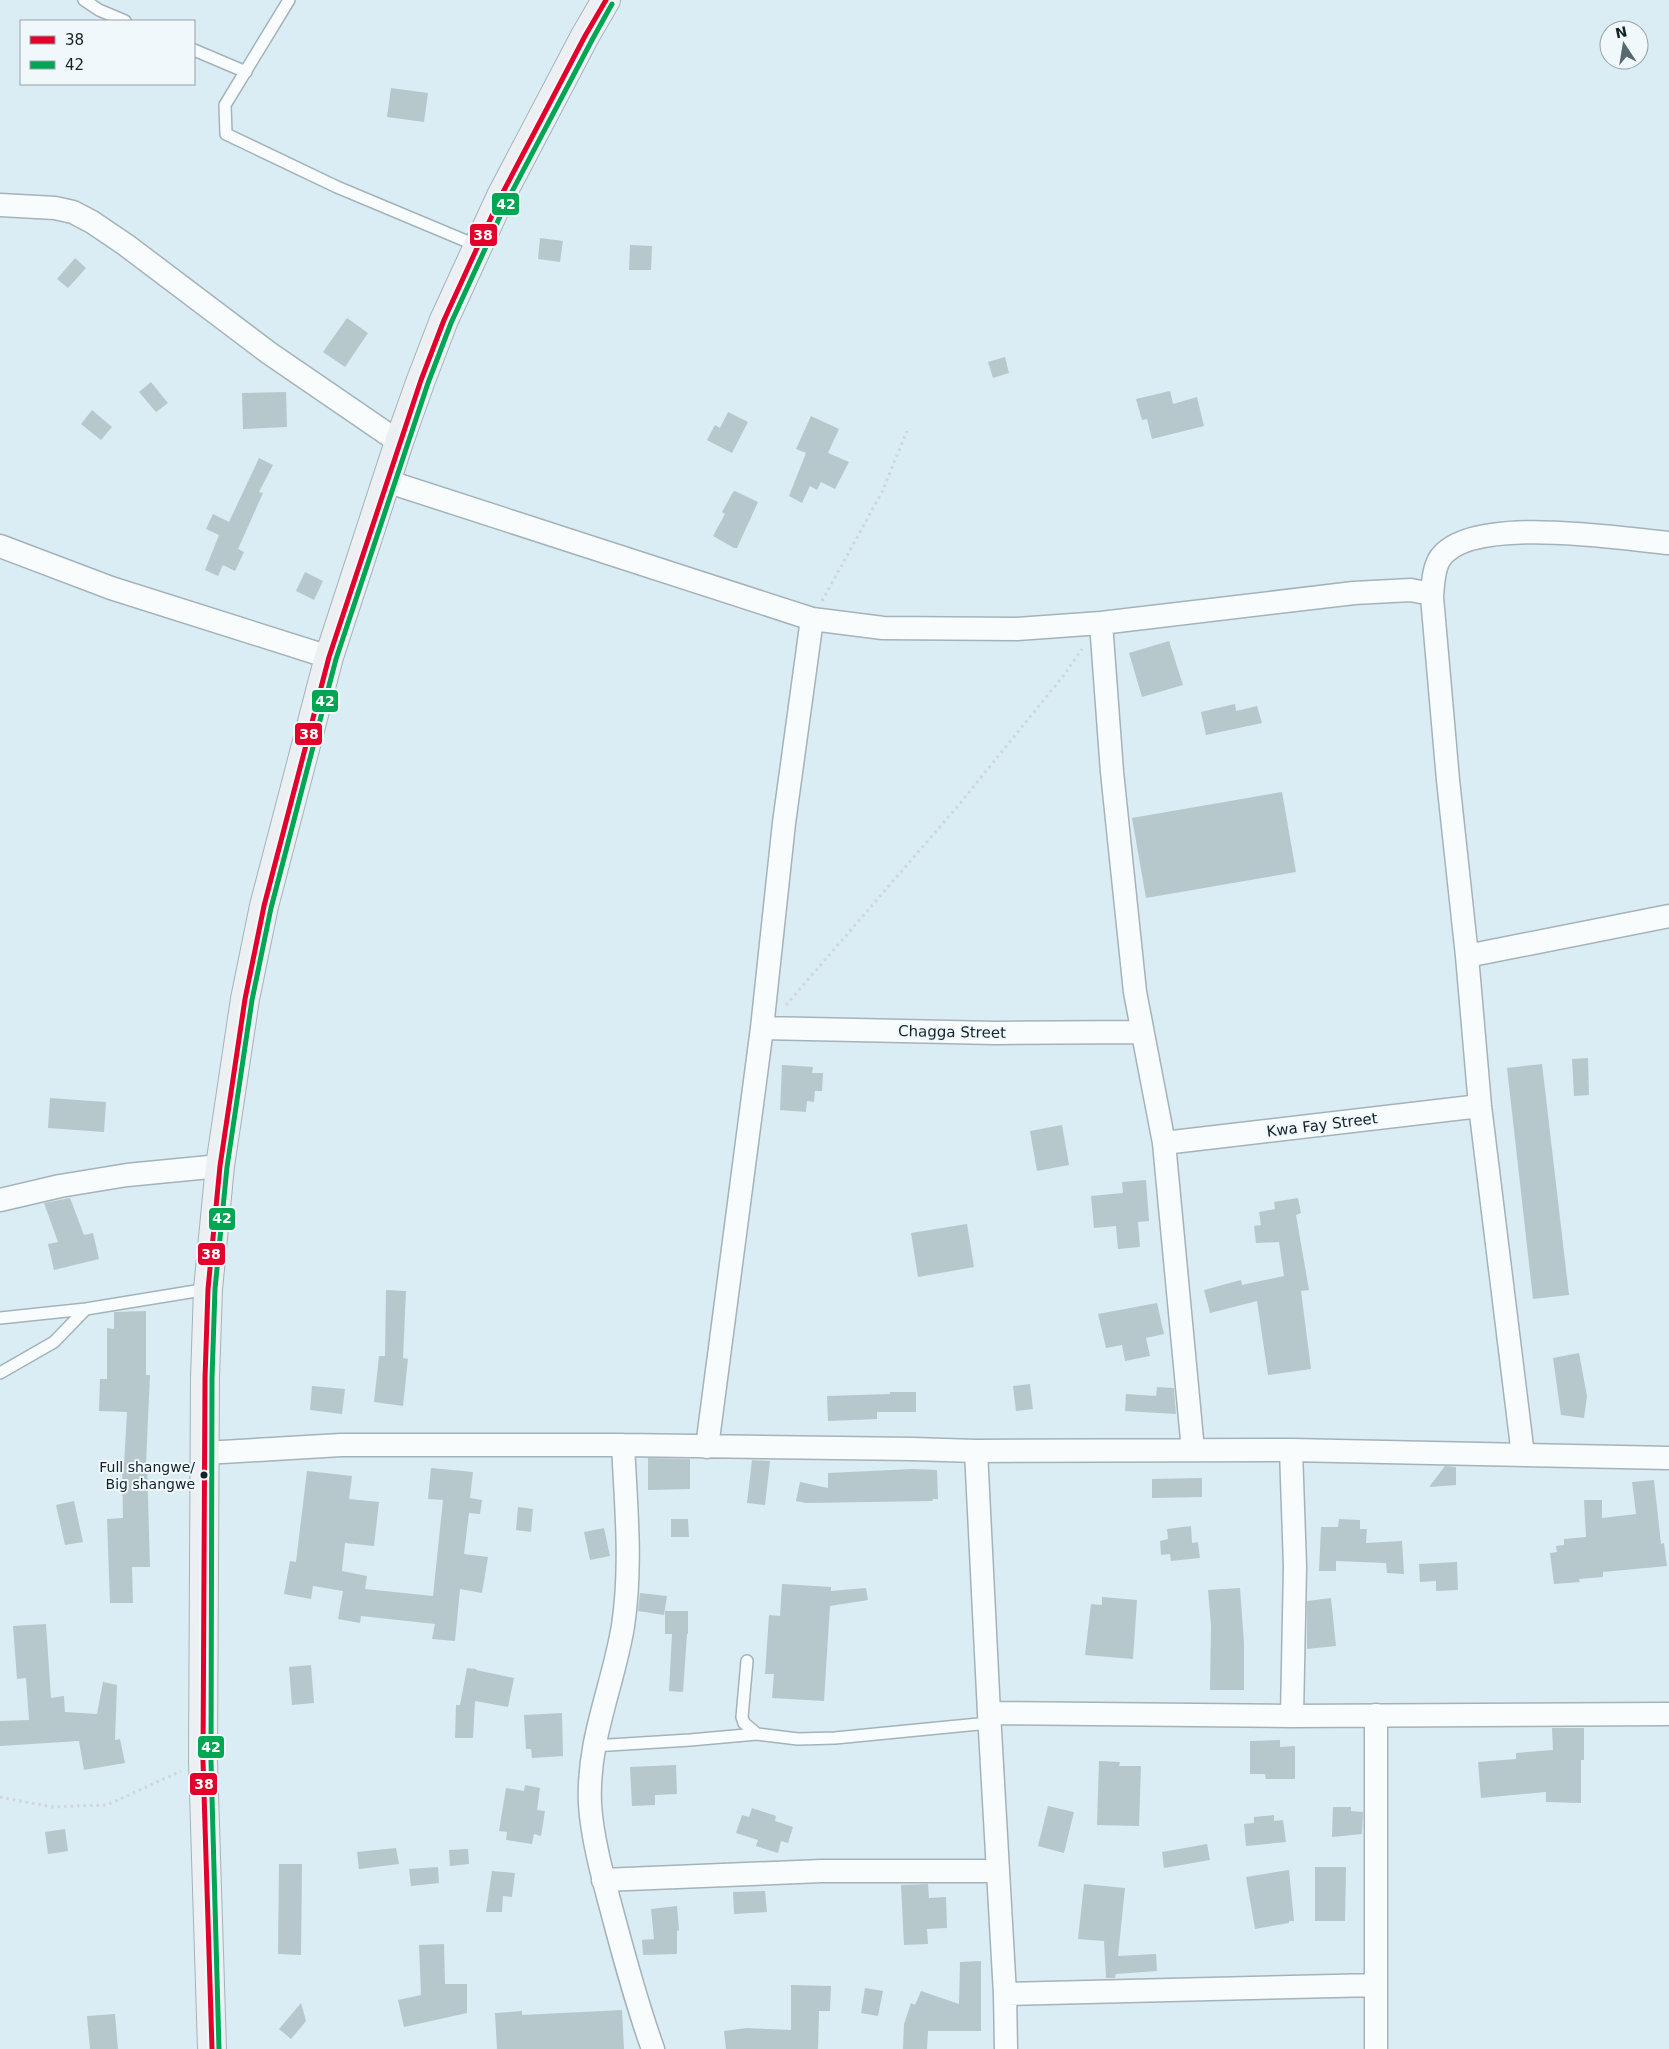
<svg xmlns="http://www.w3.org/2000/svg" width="1669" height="2049" font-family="'DejaVu Sans',sans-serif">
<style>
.building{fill:#b7c8cc}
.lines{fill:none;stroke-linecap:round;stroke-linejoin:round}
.lane-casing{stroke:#a4b3ba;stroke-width:14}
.street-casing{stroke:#a4b3ba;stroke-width:25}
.secondary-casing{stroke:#a4b3ba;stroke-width:30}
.path{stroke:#d1d6d8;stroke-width:3;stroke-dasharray:2.5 4;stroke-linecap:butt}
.lane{stroke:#f9fcfd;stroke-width:11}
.street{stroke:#f9fcfd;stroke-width:22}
.secondary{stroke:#ecf0f3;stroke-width:28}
.bus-1-casing{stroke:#f0f8fc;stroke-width:9}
.bus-2-casing{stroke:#f0f8fc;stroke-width:9}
.bus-1{stroke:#e4002b;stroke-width:5}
.bus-2{stroke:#00a651;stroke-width:5}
.bus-dot{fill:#122228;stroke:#f0f8fc;stroke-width:2}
.labels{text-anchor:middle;stroke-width:4;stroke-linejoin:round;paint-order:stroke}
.bus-label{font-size:14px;fill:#122228;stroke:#f0f8fc;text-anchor:end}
.street-label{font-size:15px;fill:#122228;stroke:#f0f8fc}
.line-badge{stroke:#f0f8fc;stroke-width:2}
.badge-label{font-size:14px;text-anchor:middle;font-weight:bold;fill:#fff}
</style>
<rect width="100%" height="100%" fill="#daecf4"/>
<!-- building -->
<path class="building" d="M391,88l37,5 -4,29 -37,-5z
M540,238l23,3 -3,21 -22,-3z
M630,245l22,1 -1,24h-22z
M75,258l11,10 -18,20 -11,-9z
M347,318l21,15 -23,34 -22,-15z
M1005,357l4,16 -16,5 -5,-16z
M151,382l17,21 -12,9 -17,-20z
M1170,391l3,13 24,-7 7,29 -52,13 -5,-20 -5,1 -6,-21z
M286,392l1,35 -44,2 -1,-36z
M92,410l20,17 -11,13 -20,-16z
M728,412l20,10 -16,31 -25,-13 8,-15 5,3z
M811,416l28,13 -11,24 21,9 -14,27 -14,-7 -4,8 -7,-4 -8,17 -13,-7 17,-43 -10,-4z
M259,458l14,7 -14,27 4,1 -25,56 6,3 -9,19 -12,-6 -5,11 -13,-6 14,-35 -13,-6 7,-15 16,8z
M735,491l23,11 -21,46h-3l-21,-12 12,-22 -3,-2 11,-20z
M305,572l18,9 -9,19 -18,-9z
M1169,641l14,44 -41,12 -13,-44z
M1235,704l1,7 21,-5 5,17 -56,12 -5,-23z
M1282,792l14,80 -150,26 -14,-80z
M1588,1058l1,37 -15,1 -2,-37z
M1542,1064l27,231 -36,4 -26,-231z
M782,1065l31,2 -1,6h11l-1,18h-7l-1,11 -7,-1 -1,11 -26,-2z
M50,1098l56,4 -2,30 -56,-4z
M1062,1125l7,40 -32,6 -7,-40z
M1146,1180l3,41 -11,1 2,25 -22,2 -2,-23 -22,2 -3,-32 32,-3 -1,-11z
M70,1198l14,37 9,-2 6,26 -45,11 -6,-26 10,-2 -14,-39z
M1298,1198l3,15 -5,2 13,75 -8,1 10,78 -43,6 -11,-74 -47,12 -6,-23 37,-10 1,5 42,-9 -5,-34 -23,1 -2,-17 7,-1 -2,-13 16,-3 -1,-7z
M967,1224l7,43 -56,10 -7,-44z
M386,1290l20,1 -3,67 5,1 -5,47 -29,-4 5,-46h6z
M1157,1303l7,31 -18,4 4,18 -25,5 -3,-16 -16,3 -8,-34z
M146,1311v64h4l-4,88h1l3,104h-18l1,36h-23l-3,-84 16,-1 -1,-54h2l3,-52 -28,-1 1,-32h7v-51l7,1v-17z
M1579,1353l8,43 -3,22 -23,-3 -8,-57z
M1030,1384l3,25 -17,2 -3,-25z
M312,1386l33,3 -3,25 -32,-4z
M1157,1387l17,1 2,26 -51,-3 1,-17 30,2z
M890,1392h26v20h-39v7l-49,2 -1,-25 63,-2z
M648,1458l42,1v30l-42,1z
M752,1460l18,1 -5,44 -18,-2z
M1445,1466l11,1v18l-27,2z
M431,1468l42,4 -3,26 12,2 -2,14 -11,-1 -5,41 24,3 -6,36 -22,-4 -5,52 -23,-2 3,-15 -74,-8 -1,7 -22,-4 5,-28 -30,-5 -2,13 -27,-5 6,-33 6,1 11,-91 45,5 -3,23 30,3 -5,44 -29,-3 -3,28 25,5 -2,13 68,7 10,-96 -15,-1z
M913,1469l24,1 1,29h-5l-1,2 -126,2 -10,-2 4,-19 28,6v-15z
M1202,1478v19l-50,1v-19z
M1654,1480l7,64 3,-1 3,23 -64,6v5l-24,2 1,3 -26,2 -4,-31 7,-1 -1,-6 8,-1v-6l22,-2 -2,-37h18v18l34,-4 -4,-32z
M74,1501l9,41 -18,3 -9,-40z
M518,1507l15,2 -2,23 -15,-2z
M671,1519h17l1,18h-18z
M1339,1519l21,1v9h7l-1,14 36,-2 2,33 -17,-1 -1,-10 -50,-2v10h-17l2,-44h17z
M1191,1526l1,17 6,-1 2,16 -29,3 -1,-7 -9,1 -1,-14 8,-2 -1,-10z
M604,1528l6,28 -20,4 -6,-28z
M1457,1562l1,28 -22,1v-10l-16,1 -1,-18z
M782,1584l49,3v4l35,-3 2,12 -38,6 -6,95 -52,-3 2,-24h-9l4,-59 11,1z
M1240,1588l4,55v47h-34l1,-64 -3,-36z
M640,1593l27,3 -3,19 -26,-4z
M1102,1597l35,3 -4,59 -48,-4 6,-51 11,1z
M1331,1598l5,48 -29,3v-48z
M665,1611h23v23h-1l-4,58 -14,-1 3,-57h-7z
M46,1624l5,74 13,-2 1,16 32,2 6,-32 14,3 -2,55 5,-1 5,24 -41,7 -5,-29 -79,5v-25l29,-1 -3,-42 -9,1 -4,-53z
M311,1665l3,38 -22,2 -3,-38z
M467,1668l9,1v1l38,8 -6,29 -33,-6 -2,37h-18l1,-33h4z
M562,1713l1,43 -31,2 -1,-9h-5l-2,-34z
M1552,1728h32v32h-3v43l-35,-1v-10l-65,6 -3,-36 38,-3v-6l37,-3z
M1280,1740v7l15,-1v33h-29l-1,-5h-15v-33z
M1099,1761l21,1 -1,4h22l-2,60 -42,-1z
M676,1765l1,29 -22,1v10l-23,1 -2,-39z
M525,1785l15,3 -3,22 8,1 -4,25 -7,-2 -2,10 -26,-4 1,-8 -8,-1 7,-43 18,3z
M1048,1806l26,6 -10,41 -26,-7z
M1333,1807h18v4l12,1 -1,22 -30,3z
M752,1808l24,8 -1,5 18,6 -5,16 -7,-2 -3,12 -22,-7 2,-6 -22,-7 6,-18 7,2z
M1274,1815v6l9,-1 3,22 -40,4 -2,-22 10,-1v-6z
M65,1829l3,22 -20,3 -3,-22z
M1207,1844l3,16 -46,8 -2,-16z
M396,1848l3,16 -40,5 -2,-17z
M468,1849l1,15 -19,2 -1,-16z
M279,1864h23l-1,91 -23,-1z
M438,1867l1,16 -28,3 -2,-17z
M1315,1867h31l-1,54h-30z
M1289,1870l5,51h-5v2l-34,6 -9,-52z
M492,1871l23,2 -3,24 -9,-1 -1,16h-16z
M928,1884l1,14 17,-1 1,31 -20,1 1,15 -24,1 -3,-60z
M1084,1884l41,4 -7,68 38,-2 1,17 -41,3 -1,4h-9l-2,-37 -26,-2z
M765,1891l2,21 -33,2 -1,-22z
M677,1906l2,24 -2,1v23l-34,1 -1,-15 12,-1 -3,-30z
M444,1944l1,40h22v29l-63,14 -6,-27 23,-5 -2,-50z
M981,1961v70h-53l-1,18h-24l1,-25 7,-21 4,2 6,-14 38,13 1,-42z
M791,1985l40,1 -1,25h-11l-1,38h-92l-2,-18 23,-3 44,2z
M865,1988l18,3 -5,25 -17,-3z
M301,2003l5,18 -15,18 -12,-10z
M622,2010l2,39h-127l-2,-36 27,-2v4z
M115,2014l3,35h-28l-3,-33z"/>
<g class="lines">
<defs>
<path id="lane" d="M84,0l15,10 26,11
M289,0l-64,105 1,29 111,53 141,59
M194,50l52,22
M0,1318l86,-9 122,-20
M0,1373l54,-31 32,-33
M747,1661l-5,56 2,6 13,11 41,5 37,-1 154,-15
M593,1746l97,-6 67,-6"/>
<path id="street" d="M0,205l55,3 18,4 19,10 34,23 143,108 130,89
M386,481l426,138 71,9 134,1 84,-6 253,-30 57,-3 15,3 6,4 16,183 19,176 13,150 43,349
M0,546l111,42 218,69
M1432,597c1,-12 1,-26 7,-37 28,-47 183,-21 230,-17
M1101,623l11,149 23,220 29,151 29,307
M1467,956l202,-40
M762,1028l233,5 147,-1
M1164,1143l316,-37
M0,1200l60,-14 67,-11 93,-9
M623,1445c3,61 9,121 0,181 -10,61 -36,114 -33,178 2,35 14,77 23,111 12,45 24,90 40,134
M707,1447l55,-419 22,-205 28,-204
M1291,1450l4,116 -3,150
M976,1451l13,262 16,281 1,55
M205,1453l136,-8h282l289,4 64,2 315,-1 378,8
M989,1713l303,3 377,-2
M1376,1715v334
M603,1880l219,-9h176
M1005,1994l371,-9"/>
<path id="secondary" d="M212,2049l-9,-288 2,-383 3,-89 12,-123 25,-167 19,-93 65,-249 70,-215 22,-62 23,-60 57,-124 84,-160 21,-36"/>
</defs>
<!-- lane casing -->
<use href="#lane" class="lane-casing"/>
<!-- street casing -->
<use href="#street" class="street-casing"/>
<!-- secondary casing -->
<use href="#secondary" class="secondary-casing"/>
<!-- path -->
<path class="path" d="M822,601l60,-109 25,-61
M786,1005l171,-198 107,-132 18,-26
M0,1797l52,10 55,-2 74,-34"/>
<!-- lane -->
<use href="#lane" class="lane"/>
<!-- street -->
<use href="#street" class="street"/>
<!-- secondary -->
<use href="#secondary" class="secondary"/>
<defs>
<path id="bus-1" d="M212,2049l-9,-288 2,-383 3,-89 12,-123 25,-167 19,-93 65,-249 92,-277 23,-60 57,-124 84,-160 21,-36"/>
<path id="bus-2" d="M219,2049l-8,-288 1,-383 3,-89 12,-122 25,-167 19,-92 65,-249 92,-276 23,-60 57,-124 84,-159 20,-36"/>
</defs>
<!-- bus-1 casing -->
<use href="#bus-1" class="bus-1-casing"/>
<!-- bus-2 casing -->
<use href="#bus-2" class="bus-2-casing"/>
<!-- bus-1 -->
<use href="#bus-1" class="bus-1"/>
<!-- bus-2 -->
<use href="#bus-2" class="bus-2"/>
</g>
<!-- markers -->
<circle class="bus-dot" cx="204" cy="1475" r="4.5"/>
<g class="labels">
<!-- bus labels -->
<g class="bus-label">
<text x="195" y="1472">Full shangwe/<tspan x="195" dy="17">Big shangwe</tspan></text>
</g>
<!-- street labels -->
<g class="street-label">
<text transform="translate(952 1032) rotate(1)" y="5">Chagga Street</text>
<text transform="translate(1322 1125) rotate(-7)" y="5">Kwa Fay Street</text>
</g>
</g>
<g class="line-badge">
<rect x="491" y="192" width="29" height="24" rx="5" fill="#00a651"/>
<rect x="469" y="223" width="29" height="24" rx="5" fill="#e4002b"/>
<rect x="311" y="689" width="28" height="24" rx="5" fill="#00a651"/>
<rect x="294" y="722" width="29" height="24" rx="5" fill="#e4002b"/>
<rect x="208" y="1207" width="28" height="24" rx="5" fill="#00a651"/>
<rect x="197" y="1242" width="29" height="24" rx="5" fill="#e4002b"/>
<rect x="197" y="1735" width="28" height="24" rx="5" fill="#00a651"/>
<rect x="189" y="1772" width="29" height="24" rx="5" fill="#e4002b"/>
</g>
<g class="badge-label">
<text x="506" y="209">42</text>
<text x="483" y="240">38</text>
<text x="325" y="706">42</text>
<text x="309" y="739">38</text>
<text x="222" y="1223">42</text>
<text x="211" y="1259">38</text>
<text x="211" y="1752">42</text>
<text x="204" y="1789">38</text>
</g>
<!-- legend -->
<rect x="20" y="20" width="175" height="65" fill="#f0f8fc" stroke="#97a2a7"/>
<rect x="30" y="36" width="25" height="8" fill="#e4002b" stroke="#97a2a7"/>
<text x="65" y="45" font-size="15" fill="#122228">38</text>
<rect x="30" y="61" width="25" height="8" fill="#00a651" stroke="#97a2a7"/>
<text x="65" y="70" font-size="15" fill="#122228">42</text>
<!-- north arrow -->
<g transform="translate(1624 45) rotate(348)"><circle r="24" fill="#f0f8fc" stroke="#97a2a7"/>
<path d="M0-4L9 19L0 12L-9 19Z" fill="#58696f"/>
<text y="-8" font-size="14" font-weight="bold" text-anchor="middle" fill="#122228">N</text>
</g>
</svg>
